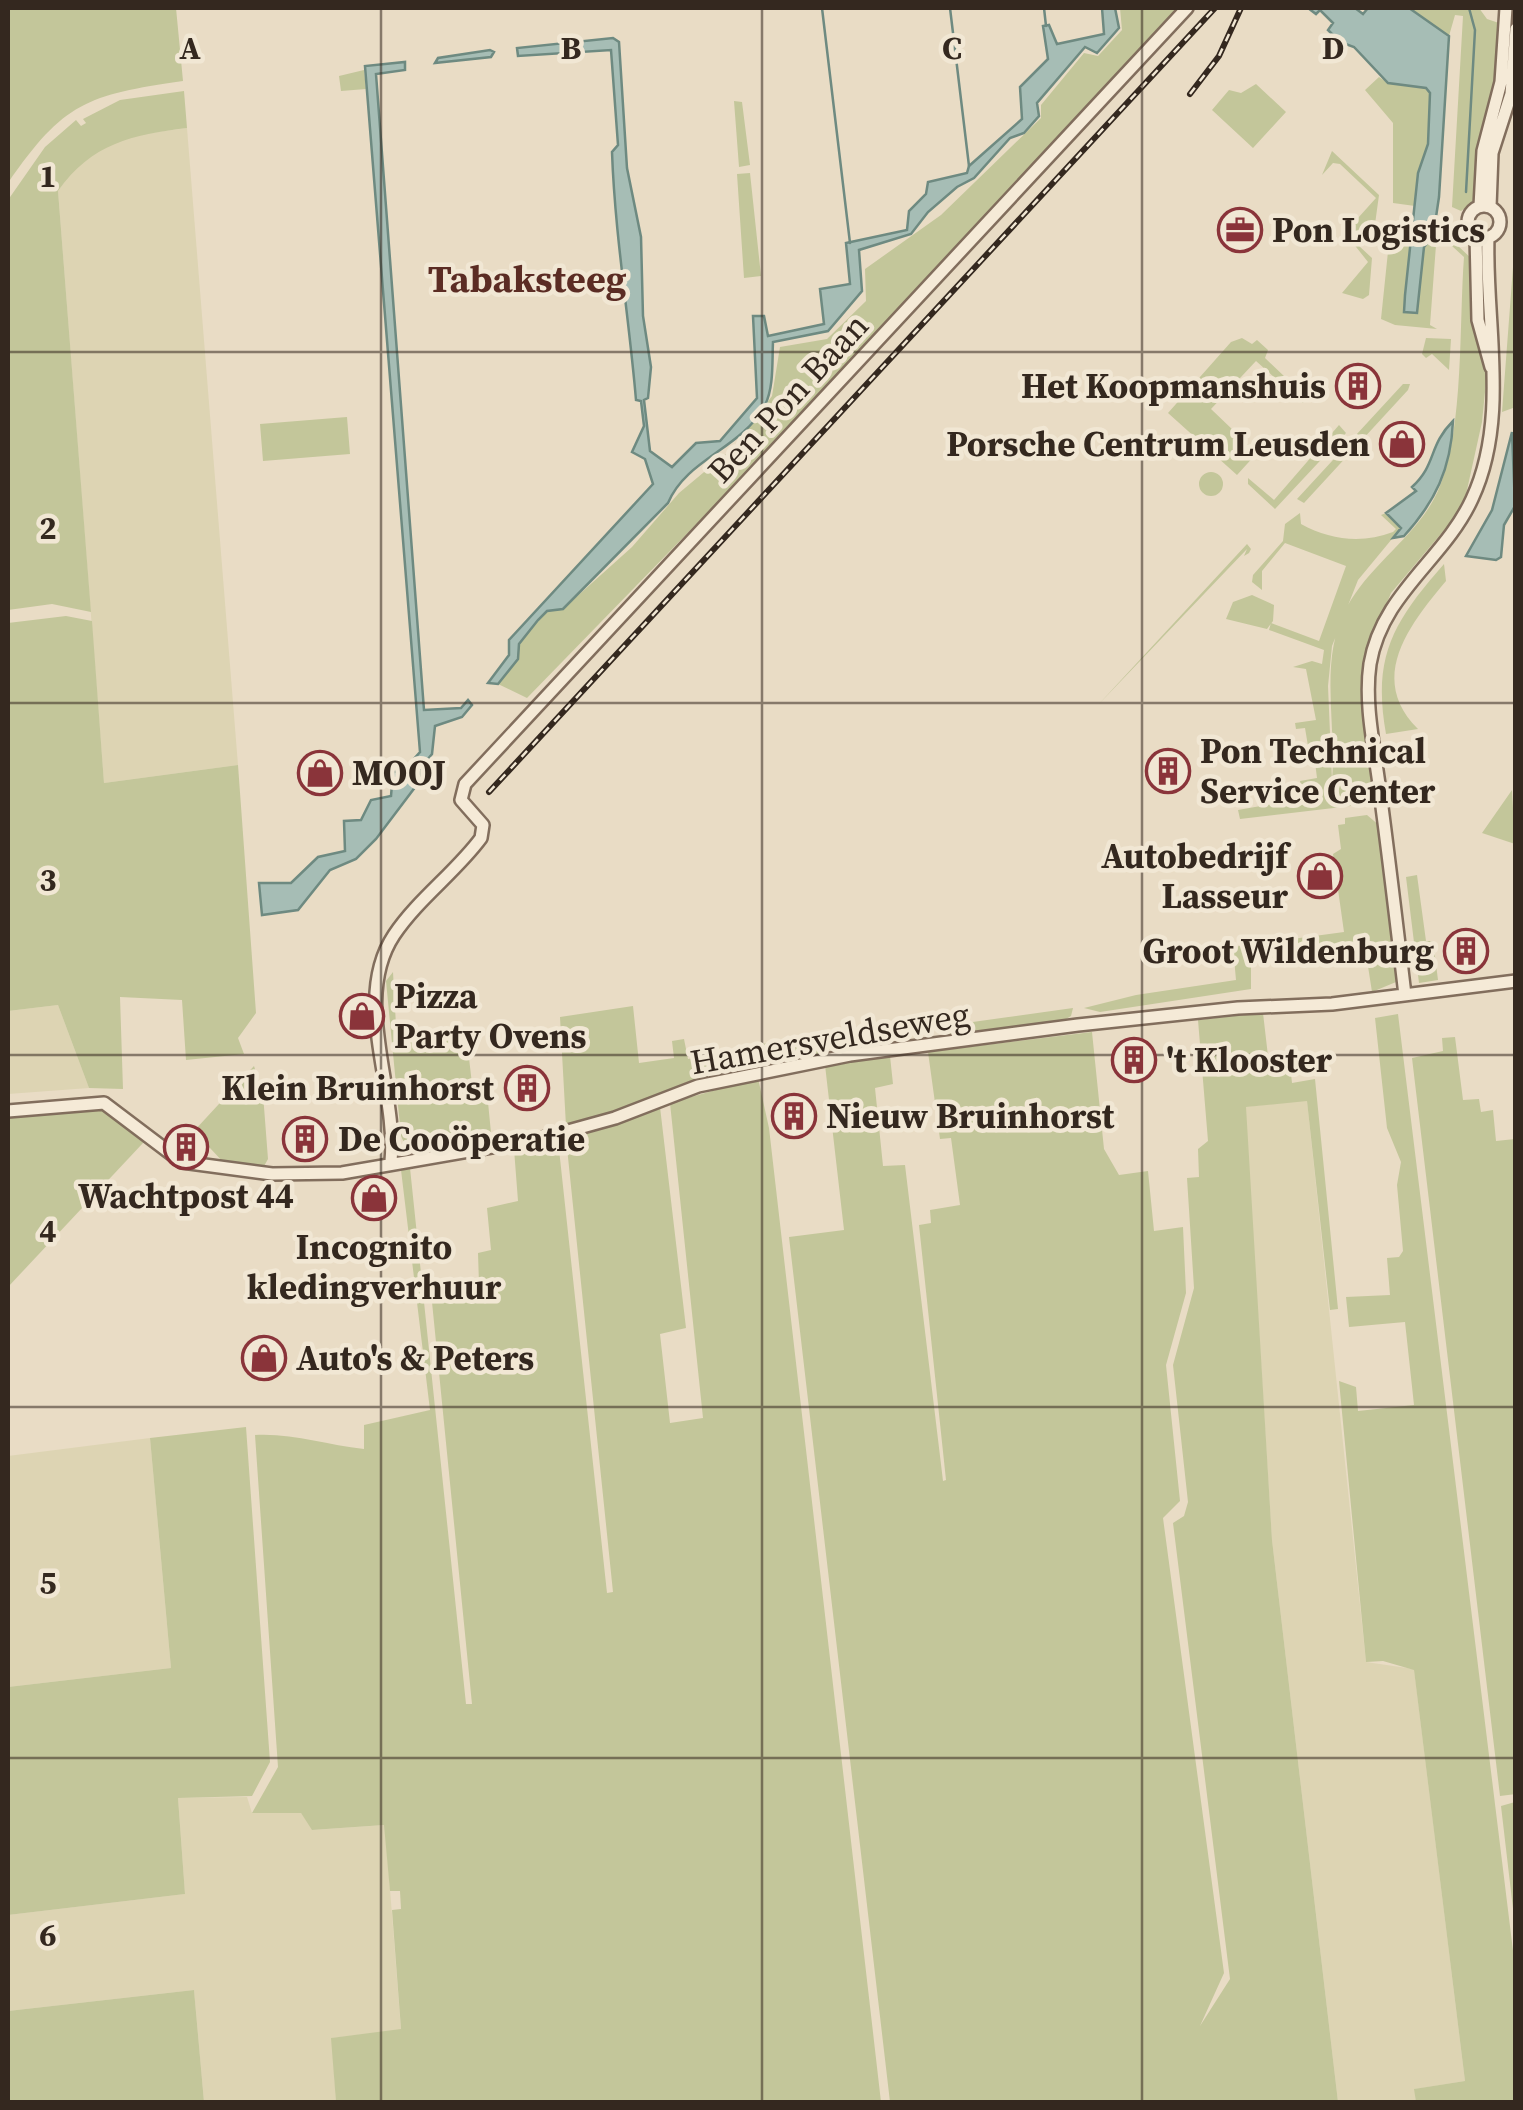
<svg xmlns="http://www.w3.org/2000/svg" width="1523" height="2110" font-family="'Source Serif 4',serif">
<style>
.farmland{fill:#ddd4b3}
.green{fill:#c3c69a}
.water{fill:#a6bdb5;stroke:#6e8a81;stroke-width:2.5}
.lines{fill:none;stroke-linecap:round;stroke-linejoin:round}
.stream{stroke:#6e8a81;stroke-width:2.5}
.minor-casing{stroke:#826e5d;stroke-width:16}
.minor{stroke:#f5ead7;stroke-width:11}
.rail-casing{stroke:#34281f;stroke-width:6}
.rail{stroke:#f1e7d4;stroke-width:2.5;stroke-dasharray:8;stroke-linecap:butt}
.grid{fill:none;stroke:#34281f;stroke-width:2.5;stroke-opacity:0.55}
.labels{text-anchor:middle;stroke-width:9;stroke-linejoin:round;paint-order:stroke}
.poi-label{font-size:35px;font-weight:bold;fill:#34281f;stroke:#f1e7d4;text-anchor:start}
.street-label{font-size:35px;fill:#34281f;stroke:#f1e7d4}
.neighbourhood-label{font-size:38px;font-weight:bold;fill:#5b2c24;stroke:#f1e7d4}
.grid-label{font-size:32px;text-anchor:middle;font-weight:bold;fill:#34281f;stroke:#f1e7d4;stroke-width:9;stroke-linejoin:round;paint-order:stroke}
</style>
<rect width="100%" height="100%" fill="#e9dcc5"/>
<!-- farmland -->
<path class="farmland" d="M187,128l51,637 -134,18 -46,-592 16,-23 26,-20 34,-13z
M58,1005l31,83 -81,6v-83z
M1307,1100l59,562 48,7 51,412 -50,8 1,13h-78l-66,-562 -27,-433z
M150,1438l21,230 -163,19v-231z
M247,1797l5,16h49l12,17 72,-5 16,205 -69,8 4,64h-132l-10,-112 -186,21v-96l177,-21 -7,-96z"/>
<!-- green -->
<path class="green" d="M26,8h150l7,73c-96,14 -119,21 -175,102v-173z
M1120,8h57l-360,392 -290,298 -29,-14 20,-25 1,-15 19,-24 9,-9 16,-2 69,-62 47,-54 55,-46 38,-51 8,-49 47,-8 39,-38 -1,-32 76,-54 100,-97v-13l43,-52 14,3 24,-26z
M1409,8h70l8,11 15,5 -4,63 -21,112 -16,12 -9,-4 11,-191 -8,-1 -6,21z
M364,70l2,19 -25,2 -2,-15z
M1379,77l9,6 38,5 4,5 -2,51 -10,29 -3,33 -22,-3v-80l-28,-33z
M1256,84l30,28 -33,36 -41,-38 17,-20 12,3z
M184,91l3,37c-55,7 -95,15 -129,63l33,421 -39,-8 -44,6v-410l37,-53 31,-27 5,6 5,-3 -3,-4 37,-19z
M734,101l8,1 8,63 -11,2z
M1332,151l47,44 -7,51 -23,-18 27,-30 -36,-34 -7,-1 -11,12z
M750,173l11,103 -17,2 -7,-104z
M1434,228l6,1 34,32 13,111 -5,50 -17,77 -14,23 -60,71 -22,54 5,145 -15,13 -119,14 -2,-9 52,-9 -6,-1 -3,-15 21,4 -2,-8 17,-3 -4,-32h-5l-3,-18 -9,1 -1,-6 21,-3 -10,-51 -13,-2 19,-6 10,3 2,-14 -55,-20 2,-7 48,18 27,-75 -61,-23 -23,28v19l-10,-8 1,-7 30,-34 2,-17 15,-11 1,11c29,16 61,20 92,8l3,-3 -15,-14 5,-2 15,15 -43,52 -26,66 -4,40 4,95c5,-57 -14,-122 15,-174 24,-45 75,-74 93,-121 24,-60 19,-163 24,-229l-12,-11 -16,-1 -6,80 7,4 -42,-4 -14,-6 8,-77 24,-11 -9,80 13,2 7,-67 9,-9z
M1345,233l27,25 -3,37 -6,4 -21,-6 26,-31z
M1514,254l-1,154 -11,4z
M1242,338l10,6 5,-4 11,10 -3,8 41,39 -3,6 -47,-42 -45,48 46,44 -20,22 -69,-62 63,-71z
M1426,338l25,1 -2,31 -17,-16 -6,4 -4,-4z
M1403,384h7l-2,6 -104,113 -7,-4z
M347,417l3,37 -87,7 -3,-37z
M1339,425l7,8 -71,76 -27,-25v-6l26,22z
M1199 484a12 12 0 1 1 24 0a12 12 0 1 1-24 0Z
M1247,544l4,5 -2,4 -5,3 3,-7 -149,156z
M1444,564l2,17c-37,44 -79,98 -28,148l-32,5c-14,-78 8,-113 58,-170z
M1252,595l22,10 -1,16 -6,8 -41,-10 7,-17z
M66,616l26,5 12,162 134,-18 18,248 -18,25 6,16 -58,6 -4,-60 -62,-3 3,92 -34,-1 -31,-83 -50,6v-388z
M1512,790l3,54 -33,-11z
M1367,815l13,11 16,156 -24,10 -7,-45 -114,15v27l-151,23 -16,-4 52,-13 100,-15 -3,-33 111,-15 -11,-78 8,-5 -3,-24 7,-1v-6z
M1417,875l9,66h7l5,39 -19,3 -13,-106z
M393,972l4,71 69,-11 6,52 14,-2 6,61 -81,15 -10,-22 -15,-155z
M633,1006l6,57 35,-5 -2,-17 12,-2 4,20 138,-28v24l-139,27 -77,32 -44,12 -6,-109z
M1073,1008l-2,8 -8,5 -116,18 -3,-13z
M1263,1013l5,43h21l3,27 23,-4 23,230 -8,1 -23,-209 -61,6 26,433 66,562h-448l-101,-865 55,-7 -19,-165 65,-9 3,28 -18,4 8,78 22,-1 38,316 3,-1 -27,-255 12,-2 -1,-13 30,-5 -9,-67 -11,1 -12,-87 164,-20 12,117 15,26 29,-4 6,60 29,-4 3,66 -20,72 14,136 -17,17 61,455 -24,53 30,-47 -57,-456 11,-7 4,-14 -15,-137 21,-77 -7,-110 12,-1 -1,-28 10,-8 -10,-121z
M1398,1014l117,953v135h-99l-2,-13 51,-8 -51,-411 -31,-9 -17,1 -3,-31 -24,-250 17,6 2,24 56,-6 -9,-83 -56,5 -3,-30 44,-2 -3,-37 12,-1 4,-6 -6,-66 4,-23 -14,-34 -12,-110z
M1455,1037l8,63 16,-1 2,13 12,-2 3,31 19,-2 1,655 -16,2 -88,-738 31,-7 -1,-13z
M254,1066l9,28 5,65 -5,9 -38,-4 -31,-33z
M758,1078l11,50 112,974h-545l-5,-64 70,-9 -9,-119 9,-1 -1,-18h-10l-6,-66 -72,5 -11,-17h-49l26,-46 -23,-332c38,-2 71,10 109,14v-24l66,-15 -29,-240 9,-2 56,536h6l-41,-412 48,-8 -1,-31 13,-3 -4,-42 31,-7 -4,-52 44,-9 49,453 6,-1 -47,-454 94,-31 26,221 -26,6 10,89 33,-5 -33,-315z
M102,1109l19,9 28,25h-6l-135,144v-173z
M246,1427l24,335 -18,34 -74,2 7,96 -177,21v-228l163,-19 -21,-230z
M1515,1802l1,1 -1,123 -14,-120z
M194,1990l10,112h-196v-91z"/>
<!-- water -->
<path class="water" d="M1102,8h13l4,20 -22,25 -12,-6 -48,56 2,13 -15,17 -14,5 -36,40 -17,9 -29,25 -17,22 -52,16 3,41 -34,40 -55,11c-1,20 1,45 -8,63 -23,44 -78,53 -97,98l-105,106 -16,2 -9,9 -19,24 -1,15 -20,25 -10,-1 21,-28v-15l144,-156 -8,-25 -13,-7 12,-26 -3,-25 -5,-1c-7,-83 -21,-164 -24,-248l6,-7 -7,-95 -93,6 -1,-8 96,-10 6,4 8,126 14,69 2,79 8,51 -3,31 -4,2 6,51 22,16 24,-24 24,-2 37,-43 -4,-82h11l4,20 56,-12 -4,-35 30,-5 -4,-41 61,-13 2,-19 17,-17 2,-12 39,-9 2,-7 53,-47 -2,-32 28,-28 -5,-33 6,-1 8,19 47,-10z
M1308,8h47l8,6 5,-6h41l40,28 -10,161 -6,40 -9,10 -7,66 -13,-1 1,-17 13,-122 10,-29 2,-51 -4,-5 -38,-5 -34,-36 -14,-5 -12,-12 5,-7 -13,-13 -4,4z
M490,50l4,2 -3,5 -56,6 3,-5z
M405,62v8l-29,4 48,636 37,-2 7,-8 4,5 -10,12 -27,9 -3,28 -13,16v12l-43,57 -20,20 -26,11 -32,40 -36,5 -3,-32h32l27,-26 27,-6 -1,-30 17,-1 10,-20 20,-4 2,-24 10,-1 17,-19 -55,-686z
M1453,421c-2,48 -18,81 -49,115l-11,2 8,-10 -15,-15 30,-22 -4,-4c25,-23 16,-41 41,-66z
M1512,432l3,74 -11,19 -3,32 -5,3 -30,-4 26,-46z"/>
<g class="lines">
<!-- stream -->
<path class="stream" d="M822,8l28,235
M950,8l19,158
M1044,8l2,18
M1466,192l9,-162 -6,-22"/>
<defs>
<path id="minor" d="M1468 222a16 16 0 1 1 32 0a16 16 0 1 1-32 0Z
M1480,206l3,-55 18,-69 5,-74
M1490,207l2,-54 19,-59 5,-65
M1476,236l2,84 13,47
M1405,995c-8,-68 -16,-136 -25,-203 -5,-42 -16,-87 -10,-128 12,-71 74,-104 102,-165 38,-81 13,-177 16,-262
M8,1111l96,-8 78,59 90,12 70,-1 197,-34 76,-21 83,-32 152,-31 228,-30 160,-17 94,-4 184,-23
M391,1161c7,-71 -40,-161 3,-226 24,-36 62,-63 87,-97l2,-13 -22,-25 4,-16 722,-776"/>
</defs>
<!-- minor casing -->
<use href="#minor" class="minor-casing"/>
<!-- minor -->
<use href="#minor" class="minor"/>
<defs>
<path id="rail" d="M1190,94l29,-38 22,-48
M489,792l726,-784"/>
</defs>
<!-- rail casing -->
<use href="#rail" class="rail-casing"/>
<!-- rail -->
<use href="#rail" class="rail"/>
</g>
<!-- grid -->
<path class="grid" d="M381,8v2094M762,8v2094M1142,8v2094M8,352h1508M8,703h1508M8,1055h1508M8,1407h1508M8,1758h1508"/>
<!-- icons -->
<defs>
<symbol id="office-ring" viewBox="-11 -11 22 22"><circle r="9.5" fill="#f1e7d4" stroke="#8a343a" stroke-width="1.5"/><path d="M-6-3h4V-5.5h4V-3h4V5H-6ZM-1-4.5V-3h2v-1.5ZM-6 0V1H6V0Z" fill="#8a343a"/></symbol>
<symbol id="building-ring" viewBox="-11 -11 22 22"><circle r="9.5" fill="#f1e7d4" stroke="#8a343a" stroke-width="1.5"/><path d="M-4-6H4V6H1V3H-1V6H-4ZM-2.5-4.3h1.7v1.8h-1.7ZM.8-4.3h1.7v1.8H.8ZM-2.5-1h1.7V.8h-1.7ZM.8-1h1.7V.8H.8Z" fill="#8a343a"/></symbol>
<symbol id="shop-ring" viewBox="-11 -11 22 22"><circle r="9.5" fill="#f1e7d4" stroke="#8a343a" stroke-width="1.5"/><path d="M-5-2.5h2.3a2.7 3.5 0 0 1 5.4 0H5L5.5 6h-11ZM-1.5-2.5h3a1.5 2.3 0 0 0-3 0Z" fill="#8a343a"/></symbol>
</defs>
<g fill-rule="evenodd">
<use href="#office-ring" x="1215" y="205" width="50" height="50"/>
<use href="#building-ring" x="1333" y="361" width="50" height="50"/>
<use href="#shop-ring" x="1377" y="419" width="50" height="50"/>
<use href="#building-ring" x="1143" y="746" width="50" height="50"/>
<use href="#shop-ring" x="295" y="748" width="50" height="50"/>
<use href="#shop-ring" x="1295" y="851" width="50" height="50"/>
<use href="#building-ring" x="1441" y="926" width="50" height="50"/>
<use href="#shop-ring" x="337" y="991" width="50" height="50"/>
<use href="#building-ring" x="1109" y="1035" width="50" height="50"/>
<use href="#building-ring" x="502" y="1063" width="50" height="50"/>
<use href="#building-ring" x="769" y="1091" width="50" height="50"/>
<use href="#building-ring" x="280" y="1114" width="50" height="50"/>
<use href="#building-ring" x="161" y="1122" width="50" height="50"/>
<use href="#shop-ring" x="349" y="1173" width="50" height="50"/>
<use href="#shop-ring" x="239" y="1333" width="50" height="50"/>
</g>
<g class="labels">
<!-- poi labels -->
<g class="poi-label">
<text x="1272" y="242">Pon Logistics</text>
<text x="1326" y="398" text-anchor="end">Het Koopmanshuis</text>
<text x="1370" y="456" text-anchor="end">Porsche Centrum Leusden</text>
<text x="1200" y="763">Pon Technical<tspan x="1200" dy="40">Service Center</tspan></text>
<text x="352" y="785">MOOJ</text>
<text x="1288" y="868" text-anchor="end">Autobedrijf<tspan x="1288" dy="40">Lasseur</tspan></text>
<text x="1434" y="963" text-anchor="end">Groot Wildenburg</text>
<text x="394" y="1008">Pizza<tspan x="394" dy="40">Party Ovens</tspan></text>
<text x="1166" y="1072">'t Klooster</text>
<text x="494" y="1100" text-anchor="end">Klein Bruinhorst</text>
<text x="826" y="1128">Nieuw Bruinhorst</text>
<text x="338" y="1151">De Cooöperatie</text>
<text x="186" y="1208" text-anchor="middle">Wachtpost 44</text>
<text x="374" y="1259" text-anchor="middle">Incognito<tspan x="374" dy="40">kledingverhuur</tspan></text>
<text x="296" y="1370">Auto's &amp; Peters</text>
</g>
<!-- street labels -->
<g class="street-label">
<text transform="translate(788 398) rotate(-47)" y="12">Ben Pon Baan</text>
<text transform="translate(830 1038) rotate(-10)" y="12">Hamersveldseweg</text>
</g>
<!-- neighbourhood labels -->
<g class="neighbourhood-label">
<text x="527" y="292">Tabaksteeg</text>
</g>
</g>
<g class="grid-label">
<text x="190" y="59">A</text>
<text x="571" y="59">B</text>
<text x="952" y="59">C</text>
<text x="1333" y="59">D</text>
<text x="48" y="187">1</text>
<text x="48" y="539">2</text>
<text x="48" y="891">3</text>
<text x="48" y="1242">4</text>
<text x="48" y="1594">5</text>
<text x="48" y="1946">6</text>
</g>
<!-- border -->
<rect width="1523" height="2110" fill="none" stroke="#34281f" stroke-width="20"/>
</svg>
